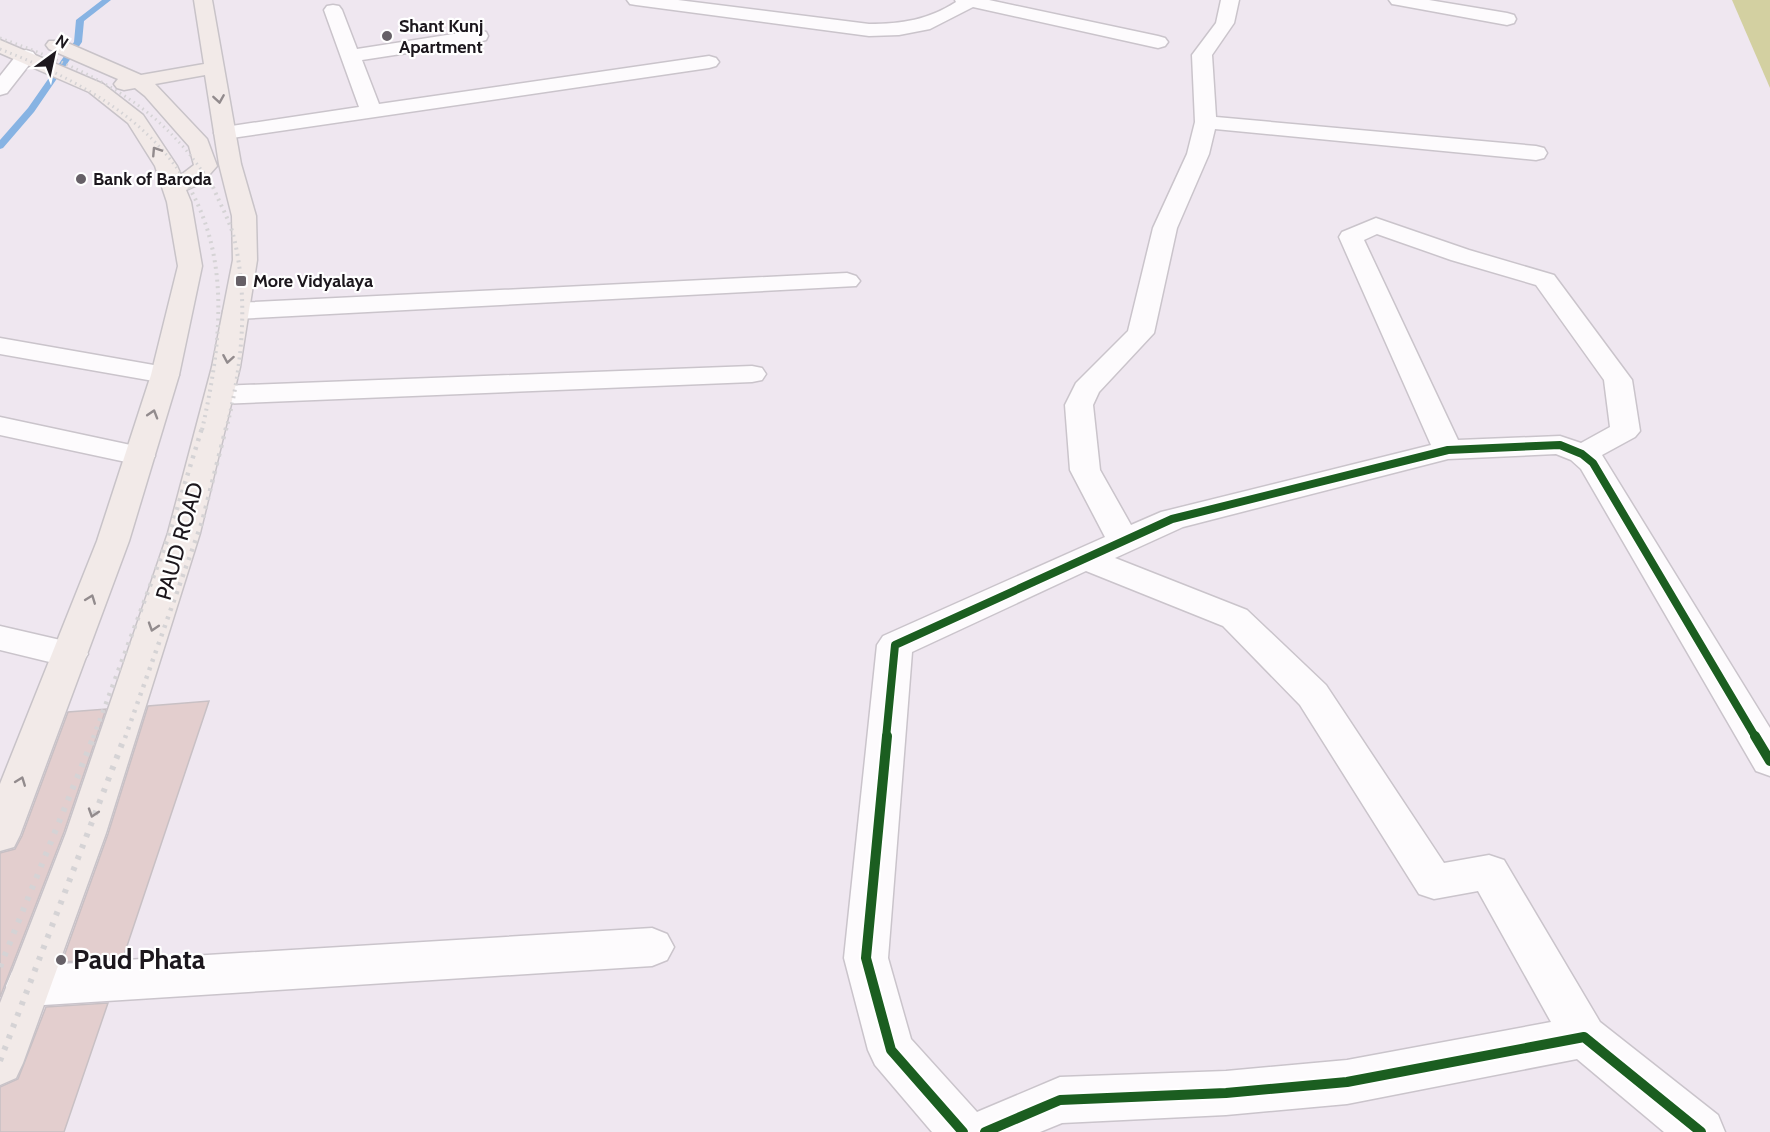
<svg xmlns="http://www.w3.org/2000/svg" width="1770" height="1132" font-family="Cabin,sans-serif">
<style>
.forest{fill:#d3d0a1}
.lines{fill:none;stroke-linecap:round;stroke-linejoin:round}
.stream{fill:#87b3e3;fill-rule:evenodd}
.building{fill:#e3cece;stroke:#c8c0c4;stroke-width:1.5}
.minor-casing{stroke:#cac4cb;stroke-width:3}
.major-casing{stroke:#c8c3c8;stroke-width:3}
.minor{fill:#fdfbfd;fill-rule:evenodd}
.major{fill:#f2eae8;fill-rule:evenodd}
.rail-far3{stroke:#d5d3d5;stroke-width:3;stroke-dasharray:1.5 4;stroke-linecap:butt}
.rail-far2{stroke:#d5d3d5;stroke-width:4;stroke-dasharray:2 4.5;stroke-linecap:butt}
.rail-far1{stroke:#d5d3d5;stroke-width:4.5;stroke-dasharray:3 6;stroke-linecap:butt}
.rail{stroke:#d5d3d5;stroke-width:6;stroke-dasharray:4 8;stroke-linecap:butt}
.cycleway-far1-casing{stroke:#fff;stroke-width:11}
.cycleway-casing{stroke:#fff;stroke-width:14}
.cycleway-far1{stroke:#1b5e20;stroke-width:8}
.cycleway{stroke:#1b5e20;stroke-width:10}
.oneway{stroke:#928b8d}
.poi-dot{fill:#666067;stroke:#fff;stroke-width:2}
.labels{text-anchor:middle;stroke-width:4.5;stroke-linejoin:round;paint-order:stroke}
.far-poi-label{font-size:18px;font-weight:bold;fill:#1c171d;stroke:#fff;text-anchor:start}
.street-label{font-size:22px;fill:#1c171d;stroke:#fff}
.near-poi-label{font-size:27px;font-weight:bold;fill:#1c171d;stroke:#fff;text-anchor:start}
</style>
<rect width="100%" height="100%" fill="#efe7f0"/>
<!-- forest -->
<path class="forest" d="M1732,0h38v88z"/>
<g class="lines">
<!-- stream -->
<path class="stream" d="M102,0h9l-27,21 -2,21 -48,70 -31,36 -3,1v-9l28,-32 46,-66 2,-22z"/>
</g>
<!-- building -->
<path class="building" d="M209,701l-86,257 -61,4 46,-128 40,-128z
M106,709l-42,123 -64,165v-144l15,-4 7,-13 46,-124z
M108,1003l-44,129h-64v-45l18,-8 28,-72z"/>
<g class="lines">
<defs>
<path id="minor" d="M627,0h51l191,24c33,0 59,-4 87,-22l-1,-2h34l169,36 7,2 3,4 -3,4 -7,2 -185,-41 -43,22 -31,6 -30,1 -233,-31 -6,-1z
M1221,0h18l-5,23 -22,32 4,62 320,29 8,2 3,5 -3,5 -8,2 -321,-31 -6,25 -32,74 -23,105 -55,59 -6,13 7,65 31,55 30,-13 270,-67 -92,-208 3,-5 34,-14 93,32 85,25 78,105 8,51 -5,6 -33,18 168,273v48l-14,-5 -175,-302 -10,-9 -15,-6 -108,5 -265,68 -68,31 132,52 79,75 118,178 45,-8 15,5 96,162 118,93 7,17h-61l-87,-73 -230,45 -121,11 -164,8 -22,9h-108l-57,-67 -7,-15 -24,-92 33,-313 6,-9 222,-99 -35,-67 -5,-65 11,-22 52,-52 25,-103 34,-74 8,-32 -3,-67 24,-32zM1377,234l74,26 85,25 68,95 6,47 -29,16 -21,-7 -102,4 -94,-200zM1086,571l137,55 77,79 119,189 15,5 44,-8 73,131 -204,38 -121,11 -166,6 -83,35 -66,-73 -23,-81 24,-306z
M1389,0h40l78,13 7,2 2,4 -2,4 -7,2 -109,-20 -6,-1z
M333,5l6,1 3,4 15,39 122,-19 7,2 2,4 -2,4 -7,2 -117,18 17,44 330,-48 7,2 3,4 -3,4 -7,2 -484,71 -8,-1 -3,-5 3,-5 8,-1 134,-20 -35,-97 3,-4z
M26,50l7,2 3,4 -29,37 -7,2v-19l19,-24z
M847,273l9,3 4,5 -4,5 -620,33 -9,-2 -4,-6 4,-6 9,-2z
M0,338l165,29 10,2 4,6 -4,6 -10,2 -165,-29z
M752,366l10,2 4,6 -4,6 -10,2 -533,22 -10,-3 -4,-6 4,-6 10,-3z
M0,417l140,30 11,3 4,6 -4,6 -11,3 -140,-30z
M0,626l82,19 6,9 -6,9 -12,4 -70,-17z
M652,928l15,6 7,13 -7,13 -15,6 -624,40 -16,-6 -6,-14 6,-14 16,-6z"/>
<path id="major" d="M194,0h18l29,164 15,52 1,44 -17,107 -40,166 -94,300 -83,230 -7,15 -16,7v-82l66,-170 102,-300 44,-166 21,-107 -1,-44 -13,-52 -14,-89 -50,9 52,55 10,27 -15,17 -16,7 5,12 11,64 -23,109 -50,166 -109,294 -6,12 -14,4v-67l97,-243 54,-166 27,-109 -11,-64 -12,-36 -27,-43 -39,-31 -89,-39v-13l103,44 40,31 34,51 4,9 13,-10 -5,-19 -44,-50 -10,-8 -11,2 -7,-2 -3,-4 4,-5 -69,-30 -3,-4 3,-4h14l78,34 63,-11z"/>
</defs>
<!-- minor casing -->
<use href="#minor" class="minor-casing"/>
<!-- major casing -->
<use href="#major" class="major-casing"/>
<!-- minor -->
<use href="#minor" class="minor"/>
<!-- major -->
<use href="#major" class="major"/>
<!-- rail-far3 -->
<path class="rail-far3" d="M0,38c62,22 130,51 175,100 13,13 24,29 35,43l3,8
M0,49c74,29 150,68 190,140"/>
<!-- rail-far2 -->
<path class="rail-far2" d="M189,187c43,76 31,162 13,243
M213,187c7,17 17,34 21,51 15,63 8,130 -8,192"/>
<!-- rail-far1 -->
<path class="rail-far1" d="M93,738l75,-200 34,-110
M125,738l77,-216 24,-94"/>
<!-- rail -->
<path class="rail" d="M0,967l94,-231
M0,1061l125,-325"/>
<defs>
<path id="cycleway-far1" d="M886,738l9,-93 277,-126 276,-69 112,-5 22,9 11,9 163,275"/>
<path id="cycleway" d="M887,736l-21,222 25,92 72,82
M1755,736l15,25
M985,1132l75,-32 166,-7 121,-11 237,-45 117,95"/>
</defs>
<!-- cycleway-far1 casing -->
<use href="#cycleway-far1" class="cycleway-far1-casing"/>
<!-- cycleway casing -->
<use href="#cycleway" class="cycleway-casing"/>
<!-- cycleway-far1 -->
<use href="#cycleway-far1" class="cycleway-far1"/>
<!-- cycleway -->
<use href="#cycleway" class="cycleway"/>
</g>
<!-- one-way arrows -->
<defs><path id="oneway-chevron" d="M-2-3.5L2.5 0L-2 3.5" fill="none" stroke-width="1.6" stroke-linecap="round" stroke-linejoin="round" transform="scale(1.5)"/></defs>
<g class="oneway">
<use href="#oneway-chevron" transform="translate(219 99) rotate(81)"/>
<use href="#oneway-chevron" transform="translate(156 151) rotate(-123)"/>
<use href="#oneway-chevron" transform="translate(228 359) rotate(100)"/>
<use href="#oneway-chevron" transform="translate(153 414) rotate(-73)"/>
<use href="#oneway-chevron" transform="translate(91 599) rotate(-69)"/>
<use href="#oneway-chevron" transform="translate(153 627) rotate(108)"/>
<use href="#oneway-chevron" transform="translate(21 781) rotate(-69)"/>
<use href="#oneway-chevron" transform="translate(93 813) rotate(108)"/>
</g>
<!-- markers -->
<g class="poi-dot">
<circle cx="387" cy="36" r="6"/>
<circle cx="81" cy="179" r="6"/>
<rect x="235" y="275" width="12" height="12" rx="3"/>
<circle cx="61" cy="960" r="6"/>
</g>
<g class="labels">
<!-- far-poi labels -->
<g class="far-poi-label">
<text x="399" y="32">Shant Kunj<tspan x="399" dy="21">Apartment</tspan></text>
<text x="93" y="185">Bank of Baroda</text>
<text x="253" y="287">More Vidyalaya</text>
</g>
<!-- street labels -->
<g class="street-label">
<text transform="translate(179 541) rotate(-74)" y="8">PAUD ROAD</text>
</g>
<!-- near-poi labels -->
<g class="near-poi-label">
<text x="73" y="969">Paud Phata</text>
</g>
</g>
<!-- north arrow -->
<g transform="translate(54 54) rotate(33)" stroke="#ffffff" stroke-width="4.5" paint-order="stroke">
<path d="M0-4.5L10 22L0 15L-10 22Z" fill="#1c171d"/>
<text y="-9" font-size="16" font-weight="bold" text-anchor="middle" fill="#1c171d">N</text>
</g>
</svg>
